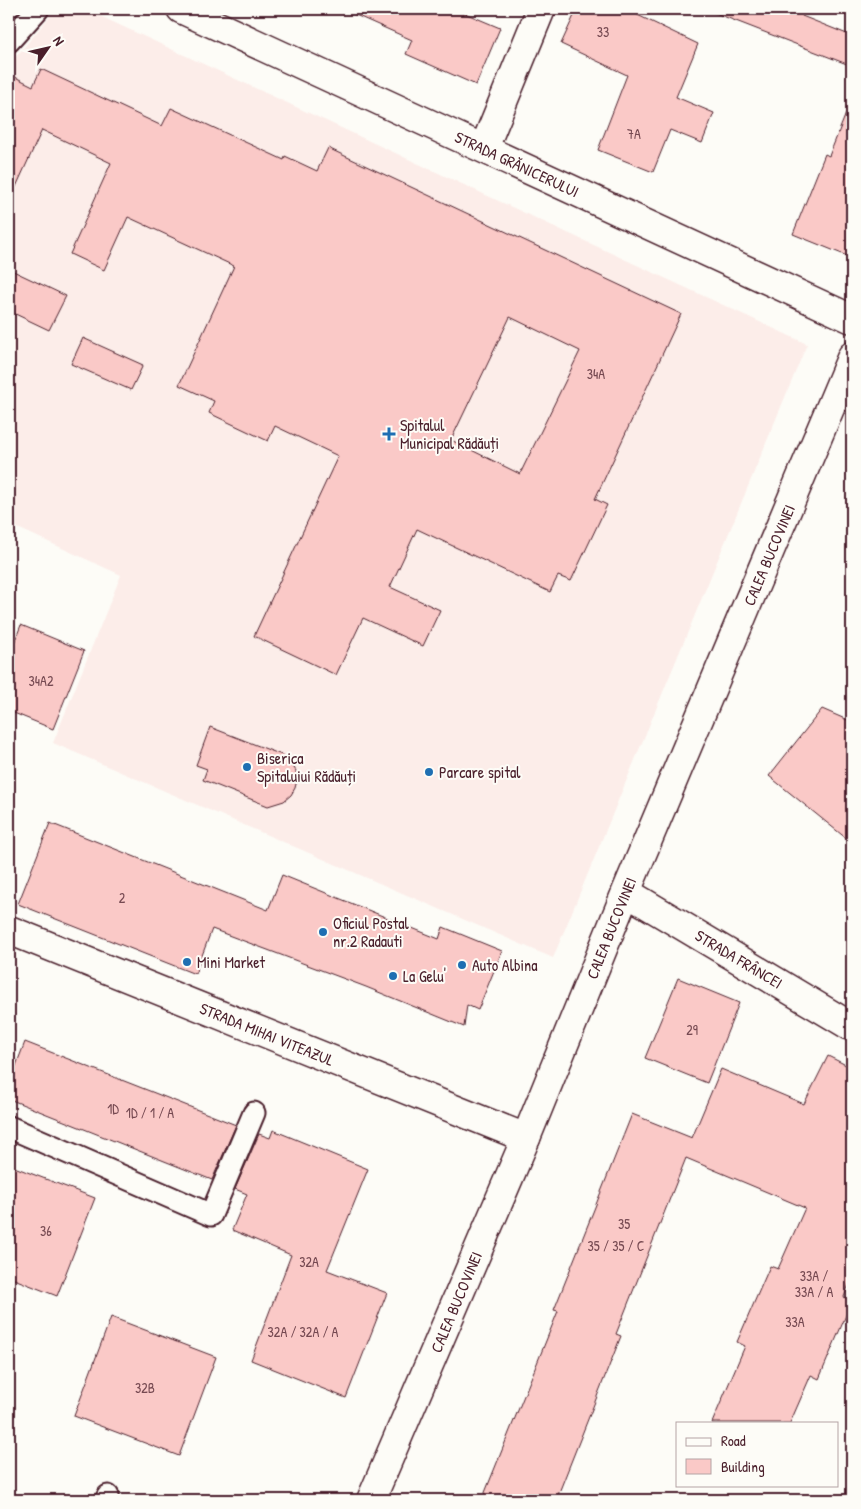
<svg xmlns="http://www.w3.org/2000/svg" width="861" height="1509" font-family="'Patrick Hand',sans-serif">
<style>
.built{fill:#fcede9}
.building{fill:#fac9c7;stroke:#4a1f2b;fill-rule:evenodd}
.lines{fill:none;stroke-linecap:round;stroke-linejoin:round}
.lane-casing{stroke:#4a1f2b;stroke-width:25}
.street-casing{stroke:#4a1f2b;stroke-width:31}
.secondary-casing{stroke:#4a1f2b;stroke-width:31}
.lane{stroke:#fdfcf7;stroke-width:21}
.street{stroke:#fdfcf7;stroke-width:28}
.secondary{stroke:#fdfcf7;stroke-width:28}
.poi-dot{fill:#1f6fb2;stroke:#fdfcf7;stroke-width:2}
.labels{text-anchor:middle;stroke-width:4;stroke-linejoin:round;paint-order:stroke}
.number-label{font-size:14px;fill:#764a52}
.street-label{font-size:16px;fill:#4a1f2b;stroke:#fdfcf7}
.poi-label{font-size:16px;fill:#4a1f2b;stroke:#fdfcf7;text-anchor:start}
</style>
<rect width="100%" height="100%" fill="#fdfcf7"/>
<filter id="ink" filterUnits="userSpaceOnUse"><feTurbulence type="fractalNoise" baseFrequency=".02" numOctaves="2"/><feDisplacementMap in="SourceGraphic" scale="10" xChannelSelector="R" yChannelSelector="G"/><feConvolveMatrix kernelMatrix="1 2 1 2 8 2 1 2 1" color-interpolation-filters="sRGB"/></filter>
<g filter="url(#ink)">
<!-- built -->
<path class="built" d="M56,9h29l722,335 -254,614 -500,-215 68,-168 -112,-51v-459z"/>
<!-- building -->
<path class="building" d="M342,9h113l45,19 -24,57 -70,-31 6,-14z
M577,9h48l73,35 -22,53 38,16 -12,30 -32,-13 -17,42 -55,-22 29,-75 -66,-31z
M710,9h94l-2,7 50,20v30l-142,-55z
M41,69l121,57 9,-18 113,52 1,-4 32,15 11,-23 353,166 -86,185 12,6 -36,76 -13,-5 -8,16 -133,-63 -27,58 50,23 -17,36 -60,-28 -27,57 -82,-39 84,-180 -63,-30 -7,15 -59,-28 5,-12 -35,-16 55,-119 -106,-49 -24,53 -34,-16 41,-91 -69,-33 -33,72v-128l24,12zM510,317l70,34 -60,123 -69,-34z
M851,101h1v157l-59,-24 32,-80 4,2z
M9,269l57,27 -17,34 -40,-19z
M83,338l60,27 -12,25 -60,-26z
M21,625l63,26 -31,78 -44,-18v-55z
M822,709l30,13v121l-83,-67z
M210,727l77,30 9,14 1,9 -2,8 -4,7 -7,6 -16,5 -65,-26 4,-11 -11,-4z
M50,823l218,87 14,-35 157,64 4,-12 59,24 -24,59 -11,-5 -3,22 -98,-40 -154,-58 -17,45 -177,-70z
M678,978l61,25 -32,80 -62,-25z
M25,1042l211,83 -24,55 -203,-81v-15z
M828,1056l24,12v209l-8,20 8,4 -33,78 -8,-4 -21,48h-78l33,-77 -8,-4 33,-76 8,3 27,-61 -119,-50 -70,176 5,2 -65,164h-74l76,-189 -4,-1 78,-196 60,24 29,-69 83,35z
M273,1130l95,39 -41,101 60,23 -41,105 -95,-38 40,-105 -59,-25 15,-36 -12,-5 24,-55 11,4z
M9,1165l86,33 -38,98 -48,-19z
M111,1317l105,40 -37,99 -105,-40z"/>
<g class="lines">
<defs>
<path id="lane" d="M9,41l29,-32
M9,1127l202,88 43,-102
M106,1500l2,-4"/>
<path id="street" d="M181,9l671,310
M484,148l57,-139
M9,930l517,208"/>
<path id="secondary" d="M626,892l226,135
M371,1500l155,-362 100,-246 226,-536"/>
</defs>
<!-- lane casing -->
<use href="#lane" class="lane-casing"/>
<!-- street casing -->
<use href="#street" class="street-casing"/>
<!-- secondary casing -->
<use href="#secondary" class="secondary-casing"/>
<!-- lane -->
<use href="#lane" class="lane"/>
<!-- street -->
<use href="#street" class="street"/>
<!-- secondary -->
<use href="#secondary" class="secondary"/>
</g>
</g>
<!-- markers -->
<g class="poi-dot">
<path d="M386.5 426.5h5v5h5v5h-5v5h-5v-5h-5v-5h5z"/>
<circle cx="247" cy="767" r="5"/>
<circle cx="429" cy="772" r="5"/>
<circle cx="323" cy="932" r="5"/>
<circle cx="187" cy="962" r="5"/>
<circle cx="462" cy="965" r="5"/>
<circle cx="393" cy="976" r="5"/>
</g>
<g class="labels">
<!-- number labels -->
<g class="number-label">
<text x="603" y="37">33</text>
<text x="634" y="139">7A</text>
<text x="596" y="379">34A</text>
<text x="41" y="686">34A2</text>
<text x="122" y="903">2</text>
<text x="692" y="1035">29</text>
<text x="113" y="1114">1D</text>
<text x="150" y="1118">1D / 1 / A</text>
<text x="624" y="1229">35</text>
<text x="46" y="1236">36</text>
<text x="616" y="1251">35 / 35 / C</text>
<text x="309" y="1267">32A</text>
<text x="814" y="1281">33A /<tspan x="814" dy="16">33A / A</tspan></text>
<text x="795" y="1327">33A</text>
<text x="303" y="1337">32A / 32A / A</text>
<text x="145" y="1393">32B</text>
</g>
<!-- street labels -->
<g class="street-label">
<text transform="translate(517 164) rotate(25)" y="6">STRADA GRĂNICERULUI</text>
<text transform="translate(769 555) rotate(-67)" y="6">CALEA BUCOVINEI</text>
<text transform="translate(611 928) rotate(-68)" y="6">CALEA BUCOVINEI</text>
<text transform="translate(739 959) rotate(31)" y="6">STRADA FRÂNCEI</text>
<text transform="translate(267 1034) rotate(22)" y="6">STRADA MIHAI VITEAZUL</text>
<text transform="translate(456 1302) rotate(-67)" y="6">CALEA BUCOVINEI</text>
</g>
<!-- poi labels -->
<g class="poi-label">
<text x="400" y="431">Spitalul<tspan x="400" dy="18">Municipal Rădăuți</tspan></text>
<text x="257" y="764">Biserica<tspan x="257" dy="18">Spitaluiui Rădăuți</tspan></text>
<text x="439" y="778">Parcare spital</text>
<text x="333" y="929">Oficiul Postal<tspan x="333" dy="18">nr.2 Radauti</tspan></text>
<text x="197" y="968">Mini Market</text>
<text x="472" y="971">Auto Albina</text>
<text x="403" y="982">La Gelu'</text>
</g>
</g>
<!-- margin -->
<rect width="861" height="1509" fill="none" stroke="#fdfcf7" stroke-width="30"/>
<rect x="15" y="15" width="831" height="1479" fill="none" stroke="#4a1f2b" stroke-width="2" filter="url(#ink)"/>
<!-- legend -->
<rect x="676" y="1422" width="162" height="65" fill="#fdfcf7" stroke="#b5a4a5"/>
<rect x="686" y="1438" width="25" height="8" fill="#fdfcf7" stroke="#b5a4a5"/>
<text x="721" y="1446" font-size="15" fill="#4a1f2b">Road</text>
<rect x="686" y="1459" width="25" height="15" fill="#fac9c7" stroke="#b5a4a5"/>
<text x="721" y="1472" font-size="15" fill="#4a1f2b">Building</text>
<!-- north arrow -->
<g transform="translate(48 48) rotate(56)" stroke="#fdfcf7" stroke-width="4" paint-order="stroke">
<path d="M0-4L9 19L0 12L-9 19Z" fill="#4a1f2b"/>
<text y="-8" font-size="14" font-weight="bold" text-anchor="middle" fill="#4a1f2b">N</text>
</g>
</svg>
